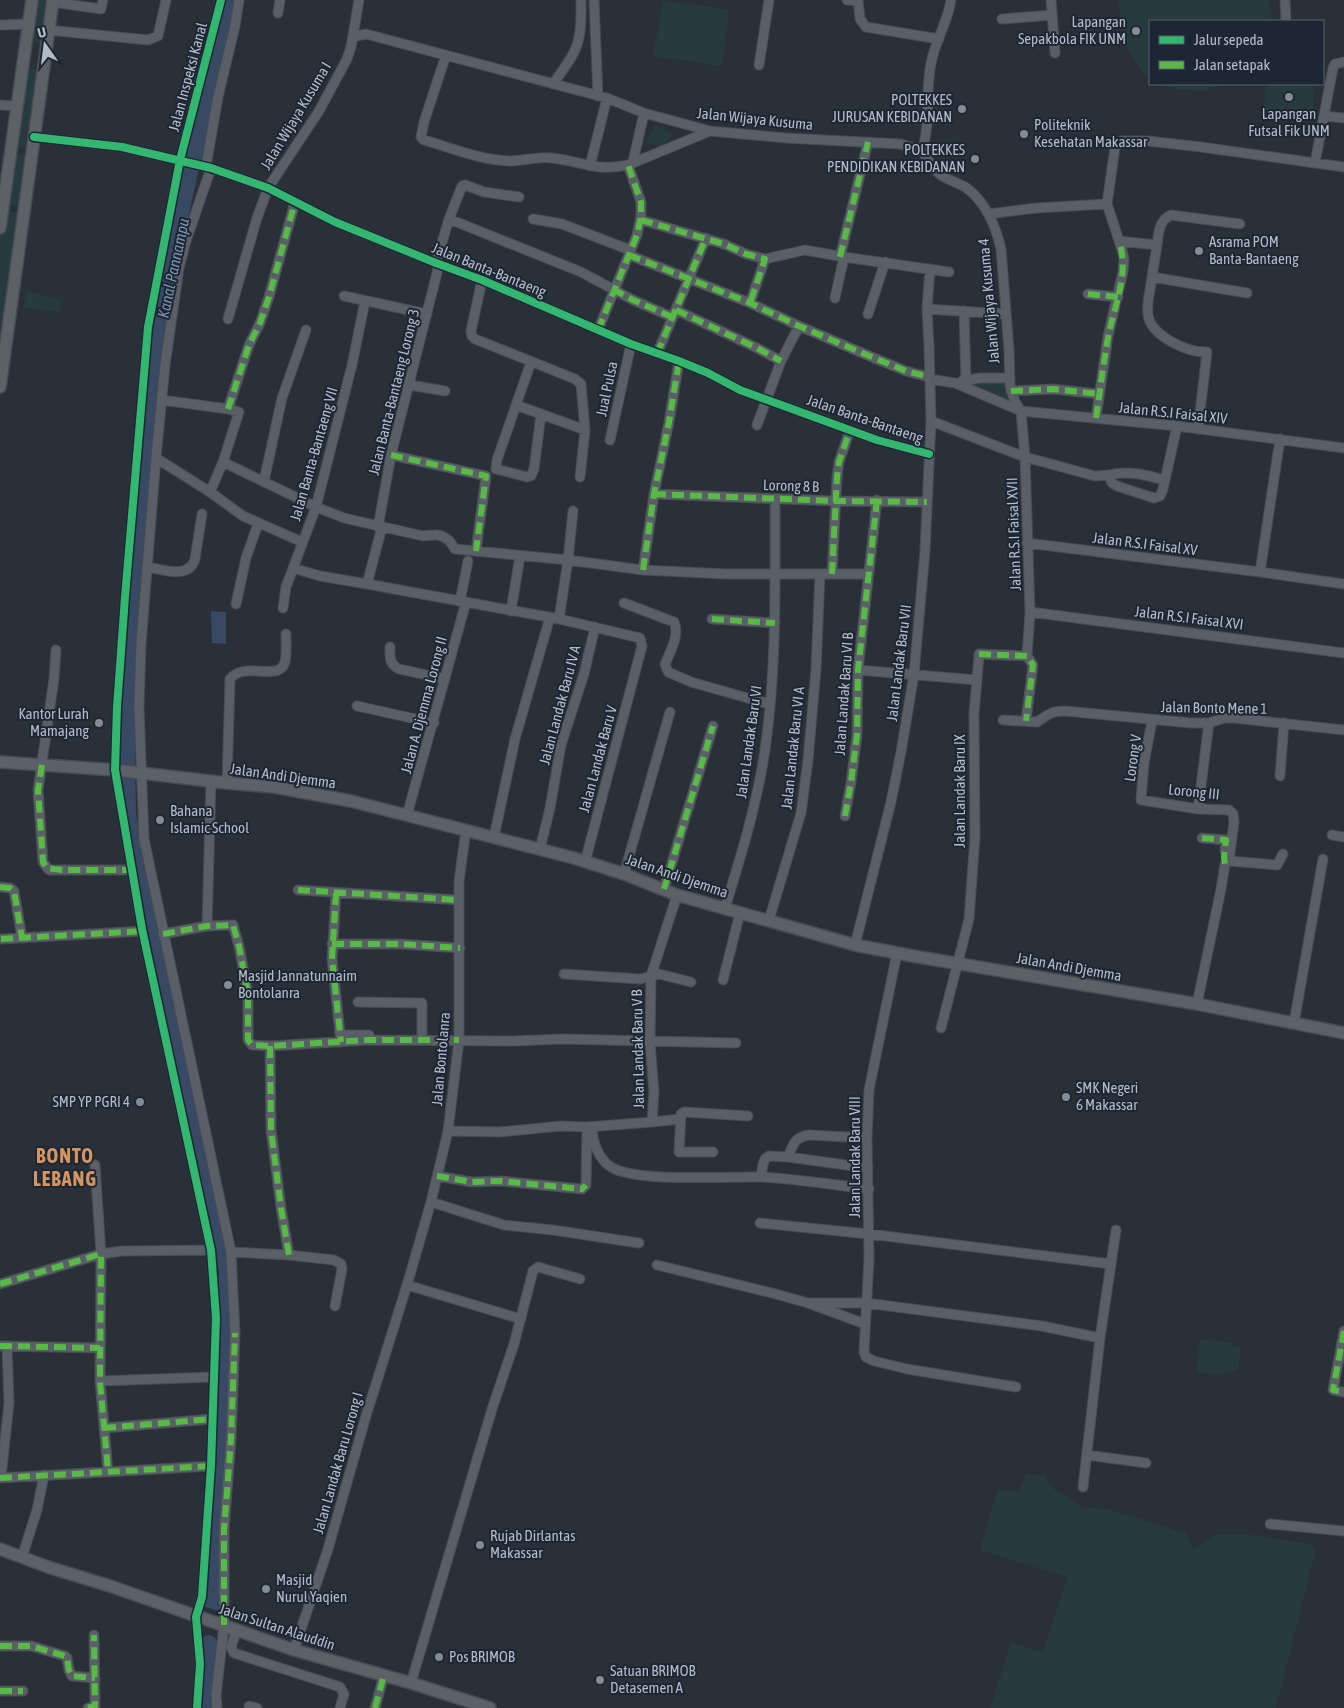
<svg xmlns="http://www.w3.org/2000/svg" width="1344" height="1708" font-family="'Asap Condensed',sans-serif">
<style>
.green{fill:#273a3e}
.water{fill:#384963}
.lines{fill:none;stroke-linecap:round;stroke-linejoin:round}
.river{stroke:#384963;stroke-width:16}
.minor-casing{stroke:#484c53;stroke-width:11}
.major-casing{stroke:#484c55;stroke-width:14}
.minor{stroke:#5a5e66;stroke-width:9}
.major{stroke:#5c6168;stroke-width:11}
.quiet{stroke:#58b947;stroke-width:6;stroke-dasharray:12 6;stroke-linecap:butt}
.cycleway-casing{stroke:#1d2633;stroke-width:11}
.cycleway{stroke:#33b770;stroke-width:8}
.poi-dot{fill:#848b96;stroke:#1d2633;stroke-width:2}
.labels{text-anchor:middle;stroke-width:4;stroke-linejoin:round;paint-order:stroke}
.poi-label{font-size:15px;fill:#b4bcc9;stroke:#1d2633;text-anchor:start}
.street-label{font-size:15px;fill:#b4bcc9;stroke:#1d2633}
.water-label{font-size:16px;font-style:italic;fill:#7c92b1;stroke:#1d2633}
.district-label{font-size:20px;font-weight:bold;letter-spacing:1px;fill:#d59563;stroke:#1d2633}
</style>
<rect width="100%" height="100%" fill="#2a3038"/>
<!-- green -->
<path class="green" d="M32,0h21l-7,45 -20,-3z
M663,0l66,10 -7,56 -69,-10z
M1118,0h152l1,21h-121v56l-7,-3 -20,-33z
M23,67l20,3 -11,79 -20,-3z
M1163,84h61l-21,7 -29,-2z
M1266,84h48l-1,27h-49z
M655,126l17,7 -10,15 -17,-6z
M11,153l20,2 -7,53 -20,-4z
M3,210l20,5 -23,132v-119z
M26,291l36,9 -3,12 -36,-4z
M981,380l24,1 6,22 -43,-19z
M1200,1339l31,4 1,3 9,1 -3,22 -20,6 -21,-3z
M1026,1474l20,2 1,5 7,8 29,19 24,1 79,24 7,16 21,-14 30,-1 67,10 4,8 -39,156h-286l21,-65 32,9 24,-75 -87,-27 12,-42 6,-18 21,1z"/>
<!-- water -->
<path class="water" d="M225,0h10v10l-58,256 -41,380 -1,114 1,54 91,442 5,99 -14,256 -15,-5 15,-240 1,-95 -90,-432 -11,-74 8,-143 25,-289 35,-177 38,-146z
M211,611l15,1v32l-14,-1z
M204,1643l10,2 -2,63h-13z"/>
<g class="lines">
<!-- river -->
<path class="river" d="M206,1708l3,-65"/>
<defs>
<path id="minor" d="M594,0l4,96
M847,0l11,1
M858,0l2,19 6,8 73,12
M1051,0l4,53
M1285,0l1,21
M52,2l49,7 2,-9
M278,13l2,-13
M1002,19l50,-4
M0,25l28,-1
M48,30l100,10 10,-4 8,-36
M353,37l13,-3 241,64 37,15 66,18 76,7 115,6 21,7
M446,55l-22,67 -3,15 3,3c28,8 56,20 86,21 14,0 28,-5 42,-3 29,3 44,14 76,7l82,-34
M759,65l10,-65
M553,84c7,-10 14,-19 20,-30 9,-16 8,-36 8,-54
M0,105l17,1
M1324,116l20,2
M34,137l88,10 89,21 57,20 67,34 101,41 46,17 149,64 48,17 29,12 32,17 137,50 52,14
M922,151c6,8 10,18 19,24 8,6 19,8 27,14 19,15 28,38 33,60l8,101 1,35 5,17 6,9 4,46 5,155 -3,44
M922,151c9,-28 3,-59 9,-88 4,-22 17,-41 20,-63
M633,162l11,-49
M1315,163l18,-95 2,-4 9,-2
M206,166l12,-69 17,-71 4,-26
M590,166l17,-68
M211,168l-25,73 -7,27 -14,97 -9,93 -15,186 -2,63 5,132 87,413
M989,214l47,-6 71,-4 8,-57 7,-6h26l53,6 143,20
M449,219l132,53 52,28 39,17
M533,219l29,5 68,26
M641,220l83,24 22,10 19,5 40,-9 39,7 105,15
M1119,241l38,4c2,-12 1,-24 14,-30l69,9
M1157,245l-5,32 95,16
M629,255l121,48 49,23 75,32 32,13 23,6
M840,257l28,-115
M436,263l13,-44 13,-33 3,-1 19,7 35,5
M1152,277c-1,11 -6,26 -4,38 3,21 40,38 59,37l-9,77
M482,280l-11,51 1,5 3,3 100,40 6,5 4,46 -5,47
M1088,294l30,3
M344,296l83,18
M835,298l9,-41
M750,303l15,-44
M927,309l78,5
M676,310l81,38 24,13
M964,311l2,70
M868,314l17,-52
M228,319l29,-101 11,-30 51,-77 28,-52 4,-12 8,-47
M598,330l39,-95 4,-19v-14l-13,-37
M657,354l49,-116
M531,362l-34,98 -1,9 31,8 4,-1 3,-7 7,-55 44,16
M929,379l26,4 66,28 156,15 167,22
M962,381l18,-3h29
M410,385l35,6
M1011,391l42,-2 46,5
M162,400l66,9 11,3 -16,50
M516,405l25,9
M228,409l21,-64 11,-22 9,-26 26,-95
M1096,418l12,-82 15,-64 1,-13 -2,-9 -15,-46
M931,421l94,36 70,19 14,-1 3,8 5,3 37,12 6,-2 3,-7 14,-63
M757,425l24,-64 18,-35
M610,440l21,-96
M391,455l95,21 -10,75
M156,458l54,34 13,-30 93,45 28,11 79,18c9,-1 16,-3 24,3 4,2 5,7 8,10l113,11 5,-49
M1109,475c18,-5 38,0 55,5
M264,481l18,-83 24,-68
M210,492l33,24 59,26
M654,494l182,7 91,1
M378,527l13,-72 48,-190
M382,527l-15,57 192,35 81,19 2,8 -57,216
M1027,543l233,29 20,-133
M147,567c15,2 42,13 48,-8l7,-45
M293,568l27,8 47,8
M643,570l11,-76 15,-72 10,-61
M1260,572l84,12
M832,574l5,-97 2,-15 11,-32
M460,601l8,-40
M624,603l50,19c6,13 -4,30 -9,42l3,8 23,10 78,22
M236,604l10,-46 12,-34
M283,608l3,-21 30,-80 36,-142 12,-59
M511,611l9,-55
M1030,612l314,41
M559,619l9,-59 75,10 83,4h142
M712,619l63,4
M390,647c0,10 -1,17 9,22l46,10
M56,650l-2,29 -16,111 5,72 6,8h83
M858,670l119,10 -3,33 1,124 -6,82 -28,109
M977,680l2,-26 48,2
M357,706l77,17
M1003,720l34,2c11,-7 13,-11 28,-11l126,12h18l15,-5h10l110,12
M1026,721l7,-56 -6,-9
M1152,721l-8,42 -3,37 57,9 31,1 4,4 1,8 -5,39 -4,3 -4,25 -24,115
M1280,776l4,-53
M227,783l3,-104c15,-19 49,4 55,-17 2,-9 1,-19 1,-28
M1198,809l11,-86
M407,815l59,-213
M845,816l6,-34 6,-47 1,-65 19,-170
M1332,835l12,2
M494,837l21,-98 35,-122
M1202,838l24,2 -1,11
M540,849l10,-41 11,-63 23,-71 11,-47
M1229,861l48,4 6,-11
M624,874l46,-162
M0,887l10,1 4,3 8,47
M664,889l49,-163
M298,890l161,10
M336,893l-4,66 9,83
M725,908c16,-52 32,-104 40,-158 12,-83 10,-168 10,-251
M769,920l32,-107 7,-53 8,-91 4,-95
M207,926l4,-144
M163,934l44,-8 26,-1 6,21 9,48v46l4,5 18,1 98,-6 145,1 49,-2 174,4
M1,939l142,-8
M332,944h69l59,4
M855,945l36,-143 10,-50 13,-78 11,-123 6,-130 -2,-75 -2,-37 3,-40
M897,953l-28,137 -2,48 2,120 -5,94 2,5 8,4 33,8 109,18
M564,974l76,5 19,-5 32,8
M723,980l17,-67
M358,1002l64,1v32
M1294,1023l29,-164
M343,1035h26
M270,1046l1,84 10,78 8,47
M652,1122l28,-3
M592,1127c0,13 6,32 19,40 25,16 118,9 151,10 36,2 72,8 107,12
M448,1131l52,1 61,-6 26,1 65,-5 2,-30 -4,-50 1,-66 26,-81
M713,1152h-34l2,-38 3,-2 64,4
M788,1157c5,-13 7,-20 21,-22l58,3
M95,1165l6,89 -1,127 8,90
M437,1176l35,6 29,-1 81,8 4,-4 1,-58
M761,1177l2,-13 2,-5 4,-3 19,1 80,11
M431,1202l73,23 49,5 86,13
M760,1223l109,11 242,30
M657,1265l115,28 36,10 57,21
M0,1284l101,-30 21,-3 89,-1
M407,1285l114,34
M808,1303h58l176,23 58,12
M1344,1331l-11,59 11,2
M0,1346l100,2
M100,1381l114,-4
M104,1428l108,-9
M1087,1455l59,8
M0,1478l211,-12
M1,1478l8,-75 -2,-57
M1083,1487l17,-149 16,-108
M1270,1524l74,7
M22,1557l15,-47 7,-35
M237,1629l-6,18 3,6 106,34 4,7 -4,14
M0,1646h31l34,10 2,2 2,12 3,6 23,2
M294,1650l34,-101 38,-133 41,-131 24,-83 17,-71 11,-91v-159l7,-51
M411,1683l81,-274 22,-65 19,-73 5,-4 42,12
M0,1691h23
M249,1706l8,2
M88,1708l7,-2 -1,-71
M197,1708l3,-44 -4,-47 6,-20 9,-131 5,-148 -5,-68 -69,-321 -27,-159 2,-63 8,-110 23,-270 32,-167 41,-160
M217,1708l-1,-13 8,-70v-95l7,-90 4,-107 -4,-81 58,3 45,5 7,4 1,5 -7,37
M375,1708l9,-33"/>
<path id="major" d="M0,228l32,-228
M0,387l53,-387
M0,762l115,8 112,13 47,4 77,14 223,57 50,16 53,21 178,50 58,11 284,48 147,29
M0,1549l48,18 62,19 184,64 117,33 79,25"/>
</defs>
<!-- minor casing -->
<use href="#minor" class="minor-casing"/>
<!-- major casing -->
<use href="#major" class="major-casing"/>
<!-- minor -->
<use href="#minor" class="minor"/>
<!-- major -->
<use href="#major" class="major"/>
<!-- quiet -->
<path class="quiet" d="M641,220l83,24 22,10 19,5 -15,44
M629,255l121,48 49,23 75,32 32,13 23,6
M840,257l28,-115
M613,289l20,11 39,17
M1088,294l30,3
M676,310l81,38 24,13
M598,330l39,-95 4,-19v-14l-13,-37
M657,354l49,-116
M1011,391l42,-2 46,5
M228,409l21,-64 11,-22 9,-26 26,-95
M1096,418c4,-27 7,-53 12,-80 6,-33 22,-63 11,-97
M391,455l95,21 -10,75
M654,494l182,7 91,1
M643,570l11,-76 15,-72 10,-61
M832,574l5,-97 2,-15 11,-32
M712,619l63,4
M979,654l48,2 6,9 -7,56
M42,765l-4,25 5,72 4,6 15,2h70
M845,816l6,-34 6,-47 1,-65 19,-170
M1202,838l24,2 -2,17 1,7
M0,887l10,1 4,3 8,47
M664,889l49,-163
M298,890l161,10
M336,893l-4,66 9,83
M163,934l44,-8 26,-1 6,21 9,48v46l4,5 18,1 98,-6h91
M1,939l142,-8
M332,944h69l59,4
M270,1046l1,84 10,78 8,47
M437,1176l35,6 29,-1 81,8 4,-4
M0,1284l101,-30 -1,127 8,90
M1344,1331l-11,59 11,2
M0,1346l100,2
M104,1428l108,-9
M0,1478l211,-12
M224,1625v-95l7,-90 4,-107
M0,1646h31l34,10 2,2 2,12 3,6 23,2
M0,1691h23
M88,1708l7,-2 -1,-71
M375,1708l9,-33"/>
<defs>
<path id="cycleway" d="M34,137l88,10 89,21 57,20 67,34 101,41 46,17 149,64 48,17 29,12 32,17 137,50 52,14
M197,1708l3,-44 -4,-47 6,-20 9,-131 5,-148 -5,-68 -69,-321 -27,-159 2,-63 8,-110 23,-270 32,-167 41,-160"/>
</defs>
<!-- cycleway casing -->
<use href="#cycleway" class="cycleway-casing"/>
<!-- cycleway -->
<use href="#cycleway" class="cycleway"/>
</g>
<!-- markers -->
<g class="poi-dot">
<circle cx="1136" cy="31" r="5"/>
<circle cx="1289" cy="97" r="5"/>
<circle cx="962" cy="109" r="5"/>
<circle cx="1024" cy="134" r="5"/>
<circle cx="975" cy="159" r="5"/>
<circle cx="1199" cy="251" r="5"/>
<circle cx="99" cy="723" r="5"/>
<circle cx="160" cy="820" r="5"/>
<circle cx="228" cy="985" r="5"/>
<circle cx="1066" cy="1097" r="5"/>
<circle cx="140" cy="1102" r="5"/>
<circle cx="480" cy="1545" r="5"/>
<circle cx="266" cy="1589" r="5"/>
<circle cx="439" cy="1657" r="5"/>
<circle cx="600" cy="1680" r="5"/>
</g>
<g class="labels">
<!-- poi labels -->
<g class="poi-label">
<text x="1126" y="27" text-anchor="end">Lapangan<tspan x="1126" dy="17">Sepakbola FIK UNM</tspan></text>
<text x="952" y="105" text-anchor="end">POLTEKKES<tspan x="952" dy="17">JURUSAN KEBIDANAN</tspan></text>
<text x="1289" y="119" text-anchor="middle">Lapangan<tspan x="1289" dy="17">Futsal Fik UNM</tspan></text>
<text x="1034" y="130">Politeknik<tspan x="1034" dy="17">Kesehatan Makassar</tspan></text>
<text x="965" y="155" text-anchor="end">POLTEKKES<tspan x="965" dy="17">PENDIDIKAN KEBIDANAN</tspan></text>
<text x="1209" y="247">Asrama POM<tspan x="1209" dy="17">Banta-Bantaeng</tspan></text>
<text x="89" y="719" text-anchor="end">Kantor Lurah<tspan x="89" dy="17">Mamajang</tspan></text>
<text x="170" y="816">Bahana<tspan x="170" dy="17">Islamic School</tspan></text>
<text x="238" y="981">Masjid Jannatunnaim<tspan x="238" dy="17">Bontolanra</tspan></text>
<text x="1076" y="1093">SMK Negeri<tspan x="1076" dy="17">6 Makassar</tspan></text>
<text x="130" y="1107" text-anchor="end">SMP YP PGRI 4</text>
<text x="490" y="1541">Rujab Dirlantas<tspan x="490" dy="17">Makassar</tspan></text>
<text x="276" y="1585">Masjid<tspan x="276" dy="17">Nurul Yaqien</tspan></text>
<text x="449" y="1662">Pos BRIMOB</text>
<text x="610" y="1676">Satuan BRIMOB<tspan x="610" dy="17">Detasemen A</tspan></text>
</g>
<!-- street labels -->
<g class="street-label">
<text transform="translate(188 77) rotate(-75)" y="5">Jalan Inspeksi Kanal</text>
<text transform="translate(296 116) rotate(-59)" y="5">Jalan Wijaya Kusuma I</text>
<text transform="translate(755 119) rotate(6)" y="5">Jalan Wijaya Kusuma</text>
<text transform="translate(489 270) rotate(22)" y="5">Jalan Banta-Bantaeng</text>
<text transform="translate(989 301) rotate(-95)" y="5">Jalan Wijaya Kusuma 4</text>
<text transform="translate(607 389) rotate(-78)" y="5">Jual Pulsa</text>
<text transform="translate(394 392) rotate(-76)" y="5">Jalan Banta-Bantaeng Lorong 3</text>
<text transform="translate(1173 413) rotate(6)" y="5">Jalan R.S.I Faisal XIV</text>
<text transform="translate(865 419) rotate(19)" y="5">Jalan Banta-Bantaeng</text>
<text transform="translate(314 454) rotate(-74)" y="5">Jalan Banta-Bantaeng VII</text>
<text transform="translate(791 486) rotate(2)" y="5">Lorong 8 B</text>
<text transform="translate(1014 534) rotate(-92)" y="5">Jalan R.S.I Faisal XVII</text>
<text transform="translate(1145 544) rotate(7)" y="5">Jalan R.S.I Faisal XV</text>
<text transform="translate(1189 618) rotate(7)" y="5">Jalan R.S.I Faisal XVI</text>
<text transform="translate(899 663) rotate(-83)" y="5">Jalan Landak Baru VII</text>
<text transform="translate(844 694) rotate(-86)" y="5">Jalan Landak Baru VI B</text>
<text transform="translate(424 705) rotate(-75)" y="5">Jalan A. Djemma Lorong II</text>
<text transform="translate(560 705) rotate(-75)" y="5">Jalan Landak Baru IV A</text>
<text transform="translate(1214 708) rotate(1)" y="5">Jalan Bonto Mene 1</text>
<text transform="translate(749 742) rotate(-82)" y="5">Jalan Landak Baru VI</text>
<text transform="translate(793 748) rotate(-84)" y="5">Jalan Landak Baru VI A</text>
<text transform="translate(1133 758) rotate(-82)" y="5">Lorong V</text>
<text transform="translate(598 759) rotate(-75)" y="5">Jalan Landak Baru V</text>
<text transform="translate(283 776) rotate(8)" y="5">Jalan Andi Djemma</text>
<text transform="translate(960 791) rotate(-90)" y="5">Jalan Landak Baru IX</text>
<text transform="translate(1194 792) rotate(6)" y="5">Lorong III</text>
<text transform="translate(677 876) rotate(19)" y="5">Jalan Andi Djemma</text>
<text transform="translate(1069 967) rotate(10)" y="5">Jalan Andi Djemma</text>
<text transform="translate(638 1049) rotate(-91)" y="5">Jalan Landak Baru V B</text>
<text transform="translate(441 1059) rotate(-85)" y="5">Jalan Bontolanra</text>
<text transform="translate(855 1157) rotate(-90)" y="5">Jalan Landak Baru VIII</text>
<text transform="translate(338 1463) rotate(-74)" y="5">Jalan Landak Baru Lorong I</text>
<text transform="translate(277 1627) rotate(18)" y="5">Jalan Sultan Alauddin</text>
</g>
<!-- water labels -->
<g class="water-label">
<text transform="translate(173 268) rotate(-78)" y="6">Kanal Pannampu</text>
</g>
<!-- district labels -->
<g class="district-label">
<text x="65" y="1163">BONTO<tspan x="65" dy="23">LEBANG</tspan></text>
</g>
</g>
<!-- legend -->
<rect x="1149" y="20" width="175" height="65" fill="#1d2633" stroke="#59626f"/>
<rect x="1159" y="36" width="25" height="8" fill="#33b770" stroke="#59626f"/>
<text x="1194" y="45" font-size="15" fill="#b4bcc9">Jalur sepeda</text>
<rect x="1159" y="61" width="25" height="8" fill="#58b947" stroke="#59626f"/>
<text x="1194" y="70" font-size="15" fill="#b4bcc9">Jalan setapak</text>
<!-- north arrow -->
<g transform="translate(45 45) rotate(346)" stroke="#1d2633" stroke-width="4" paint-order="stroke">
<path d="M0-4L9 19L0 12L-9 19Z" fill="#b4bcc9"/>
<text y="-8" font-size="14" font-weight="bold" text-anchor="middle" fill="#b4bcc9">U</text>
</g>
</svg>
